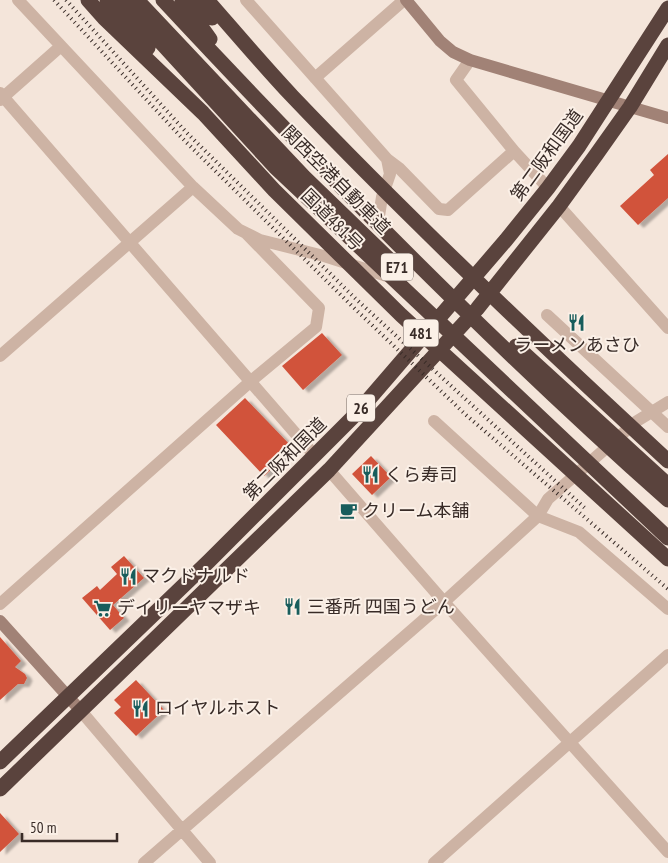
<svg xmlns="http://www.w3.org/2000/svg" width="668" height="863" font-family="'PT Sans Narrow','Noto Sans JP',sans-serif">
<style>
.building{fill:#d1523b;filter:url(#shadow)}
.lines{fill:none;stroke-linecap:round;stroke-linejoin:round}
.street{stroke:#cdb3a4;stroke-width:12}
.secondary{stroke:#a18276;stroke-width:12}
.highway{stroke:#5a433d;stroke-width:15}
.rail{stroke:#382b27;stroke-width:4;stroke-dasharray:1 4;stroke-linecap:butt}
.labels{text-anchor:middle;stroke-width:4;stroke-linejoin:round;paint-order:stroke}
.shield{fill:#fbf0e7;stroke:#726661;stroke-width:1}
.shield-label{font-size:16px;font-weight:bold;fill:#382b27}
.street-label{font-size:18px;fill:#382b27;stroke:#fbf0e7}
.poi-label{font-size:18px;fill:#382b27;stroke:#fbf0e7;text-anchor:start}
</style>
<defs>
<filter id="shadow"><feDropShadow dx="5.5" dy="3" stdDeviation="1" flood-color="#0004"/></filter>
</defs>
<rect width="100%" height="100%" fill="#f4e5da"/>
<!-- building -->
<path class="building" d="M668,154v44l-30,27 -18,-19 34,-31 -4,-5z
M322,333l20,22 -39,35 -21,-24z
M245,398l49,51 -30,27 -48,-51z
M371,456l20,21 -19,18 -20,-21z
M124,556l20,22 -31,27 11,13 -14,12 -28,-32 15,-12 3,4 17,-16 -6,-7z
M0,637l21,24 -6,6 10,7 2,4 -3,6h-6l-18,16z
M136,680l28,30 -28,26 -22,-23 7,-6 -7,-7z
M0,813l19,21 -19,18z"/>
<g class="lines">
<!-- street -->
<path class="street" d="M18,0l175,187 45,42 22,11 64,16 66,21
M246,0l141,159 3,15 -8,23 -3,19
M470,60l-14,20 58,71 34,37
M315,78l89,-78
M0,93l315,363
M0,100l61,-54
M387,159l12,9 40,41 9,1 66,-59
M559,206l109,122
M547,315l121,112
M0,356l193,-169
M434,421l104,95 41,16 89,77
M329,470l115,132 224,250
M0,604l251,-223 65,-54 3,-19 -73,-75
M81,711l129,152
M144,863l300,-261 94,-86 10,-17 89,-78 31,-19
M434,863l234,-208"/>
<!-- secondary -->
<path class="secondary" d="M406,0l34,41 13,11 17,8 198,58
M0,621l81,90"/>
<!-- highway -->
<path class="highway" d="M88,0l16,18 99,95 71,77 127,125 267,244
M107,0l41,48
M122,0l153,167 393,371
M137,0l167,177 91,88
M163,0c161,173 328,343 505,500
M182,0l28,39
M193,0l19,18
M207,0c28,32 56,65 85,96 121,127 248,247 376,365
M516,346l152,139
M0,762l209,-201 148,-148 149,-173 42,-52 31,-42 89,-138
M0,789l329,-319 148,-161 82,-103 37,-51 34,-48 38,-62"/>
<!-- rail -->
<path class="rail" d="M54,0l128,138 169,167 115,110 202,174
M66,0l121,133 170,167 230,210"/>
</g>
<!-- icons -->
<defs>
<symbol id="restaurant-bare" viewBox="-9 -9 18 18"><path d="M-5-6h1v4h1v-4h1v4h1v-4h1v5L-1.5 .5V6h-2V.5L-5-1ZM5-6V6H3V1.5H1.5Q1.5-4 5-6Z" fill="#185d5c" stroke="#fbf0e7" stroke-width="2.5" paint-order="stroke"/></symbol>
<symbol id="cafe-bare" viewBox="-9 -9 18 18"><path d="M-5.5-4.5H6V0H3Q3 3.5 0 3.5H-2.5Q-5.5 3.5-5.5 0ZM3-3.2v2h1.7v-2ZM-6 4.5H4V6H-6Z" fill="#185d5c" stroke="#fbf0e7" stroke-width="2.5" paint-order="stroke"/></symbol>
<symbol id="supermarket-bare" viewBox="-9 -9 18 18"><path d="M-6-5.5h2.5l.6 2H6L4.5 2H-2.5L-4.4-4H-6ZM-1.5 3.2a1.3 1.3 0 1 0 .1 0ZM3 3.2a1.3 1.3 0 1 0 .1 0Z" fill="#185d5c" stroke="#fbf0e7" stroke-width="2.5" paint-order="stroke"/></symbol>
</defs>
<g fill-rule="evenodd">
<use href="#restaurant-bare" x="564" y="310" width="25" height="25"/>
<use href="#restaurant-bare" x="358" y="462" width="25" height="25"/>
<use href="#cafe-bare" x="336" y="498" width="25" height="25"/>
<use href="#restaurant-bare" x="116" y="564" width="25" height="25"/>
<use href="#restaurant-bare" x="280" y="594" width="25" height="25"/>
<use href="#supermarket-bare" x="90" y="596" width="25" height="25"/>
<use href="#restaurant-bare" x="128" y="696" width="25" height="25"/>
</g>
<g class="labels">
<!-- shield labels -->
<g class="shield">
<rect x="381" y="253.5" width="32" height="27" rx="4"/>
<rect x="403.5" y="319.5" width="35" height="27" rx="4"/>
<rect x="347" y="394.5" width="28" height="27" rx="4"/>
</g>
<g class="shield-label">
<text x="397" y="273">E71</text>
<text x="421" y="339">481</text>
<text x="361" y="414">26</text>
</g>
<!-- street labels -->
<g class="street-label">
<text transform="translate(547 155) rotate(-54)" y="6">第二阪和国道</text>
<text transform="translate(336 180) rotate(45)" y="6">関西空港自動車道</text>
<text transform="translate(332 220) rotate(45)" y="6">国道481号</text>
<text transform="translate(285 459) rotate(-45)" y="6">第二阪和国道</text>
</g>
<!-- poi labels -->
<g class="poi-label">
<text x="577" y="351" text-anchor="middle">ラーメンあさひ</text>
<text x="385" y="481">くら寿司</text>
<text x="362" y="517">クリーム本舗</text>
<text x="142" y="582">マクドナルド</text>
<text x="307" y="613">三番所 四国うどん</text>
<text x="117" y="614">デイリーヤマザキ</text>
<text x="155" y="714">ロイヤルホスト</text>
</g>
</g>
<!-- scale -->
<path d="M22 833v8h95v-8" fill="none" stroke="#382b27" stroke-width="2.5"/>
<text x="30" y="833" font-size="15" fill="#382b27" stroke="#fbf0e7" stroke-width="4" paint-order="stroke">50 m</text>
</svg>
